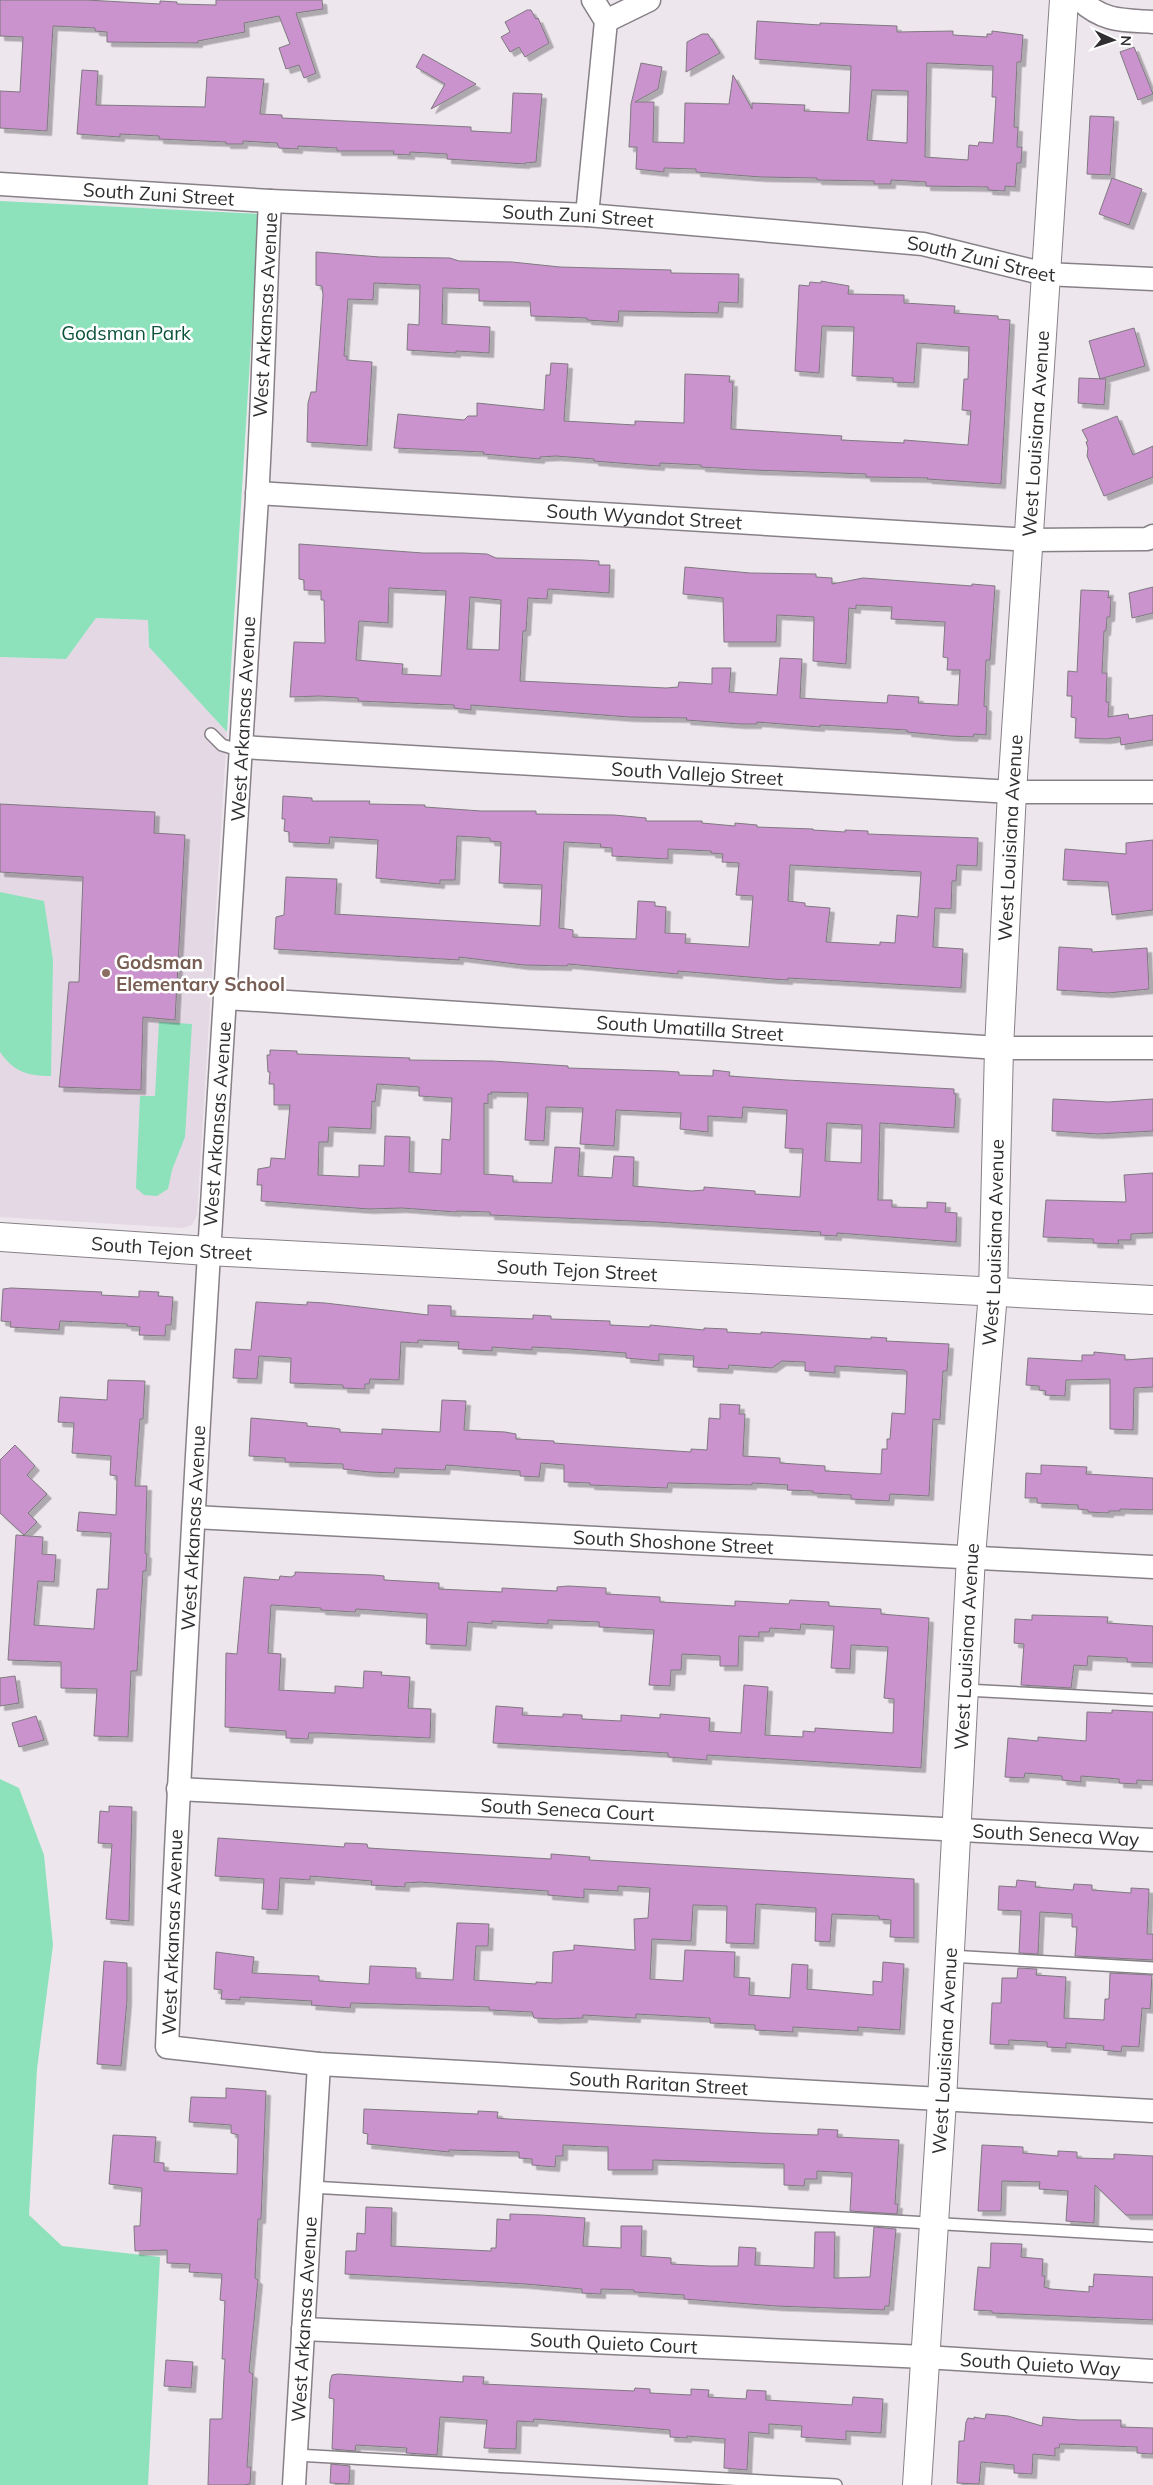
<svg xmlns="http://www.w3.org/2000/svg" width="1153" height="2485" font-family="Mulish,sans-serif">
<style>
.built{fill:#e4d8e4}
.green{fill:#8de2bb}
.building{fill:#ca93cd;stroke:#7f7980;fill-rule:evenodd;filter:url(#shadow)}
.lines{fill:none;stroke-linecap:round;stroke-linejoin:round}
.service-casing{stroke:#878187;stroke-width:14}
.minor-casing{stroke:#878187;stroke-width:25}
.tertiary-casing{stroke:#878187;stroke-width:30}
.service{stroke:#fff;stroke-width:11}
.minor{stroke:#fff;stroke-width:22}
.tertiary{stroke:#fff;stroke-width:28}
.education-dot{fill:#8d6e63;stroke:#fff;stroke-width:2}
.labels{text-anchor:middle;stroke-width:5;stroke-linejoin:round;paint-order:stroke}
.street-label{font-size:19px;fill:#302e30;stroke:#fff}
.park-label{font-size:19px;fill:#0b533a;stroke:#fff}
.education-label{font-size:19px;font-weight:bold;fill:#785e54;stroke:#fff;text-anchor:start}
</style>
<defs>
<filter id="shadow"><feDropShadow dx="4.5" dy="4.5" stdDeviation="0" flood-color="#0004"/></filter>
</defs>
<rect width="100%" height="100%" fill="#ede6ed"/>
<!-- built -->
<path class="built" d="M96,618l52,2 1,27 78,85 -30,483 -5,10 -9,3 -183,-11v-560l66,2z"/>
<!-- green -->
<path class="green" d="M0,201l259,13 -32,518 -78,-85 -1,-27 -52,-2 -30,41 -66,-2z
M0,892l44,9 9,59 -2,116c-23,0 -37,-4 -51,-24z
M159,1022l33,2 -7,113 -13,33 -4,19 -11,7 -13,-1 -8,-7 4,-92h15z
M0,1779l19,9 25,67 9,90 -16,124 -8,146 33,31 98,11 -12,228h-148z"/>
<!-- building -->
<path class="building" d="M0,0h86l74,4v-3l17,1v2l39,1v-5h106l1,9 -27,4 20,60 -12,5 -5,-13 -13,4 -7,-21 11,-4 -11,-28 -35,7 1,9 -47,9v2l-91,-1v-10l-12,-1v-3l-42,-2 -6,105 -47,-3v-37l20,1 3,-55 -23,-1z
M527,10h4l5,9 2,-1 11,25 -24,14 -6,-10 -9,5 -9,-15 9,-5 -5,-10z
M757,21l63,4v-2l77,3v6l56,-1v4l34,2v-3h5v-3l31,4 -2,27h-4l-3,65h4l-1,20h5l-1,16h-4l-2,24 -10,-1v5l-17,-1v-3l-62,-1v-4l-35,-2v4h-17v-3l-57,-1v-2l-56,-1 -65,-5v-3l-32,-1v4l-28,-3 1,-22h-8l1,-19 1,-24 10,-41 21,4 -4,22 -23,13h19l-1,40 31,1 1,-40 44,1 4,-29 19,34v-6l53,2 -1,6 45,2 2,-47 -96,-7zM927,63l66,3 -1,31h4l-3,46 -14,-1 -1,4 -9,-1 -1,15 -43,-3zM872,90l36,1 -1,52 -40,-3z
M702,34h6l12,19 -34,19 1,-30z
M1134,47l19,47 -15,6 -18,-48z
M423,54l53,30 -45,25 14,-25 -29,-17z
M82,70l16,1 -2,34 109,2 2,-30 57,2 -4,35 22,1v3l189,9v4l40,2 2,-40 29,1 -6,68 -11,1v1l-78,-5v-5l-37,-2v3l-17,-1 1,-3h-57v-3l-39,-2v3l-19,-1 -2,-5 -34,-2v3h-17v-2l-67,-3v-3l-39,-2v3l-43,-3z
M1090,116l24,1 -4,58 -23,-1z
M1112,178l30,11 -13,36 -30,-11z
M316,252l64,5 70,1 9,3 53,1 48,5 111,3v3l68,1 -1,29 -19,-1 -1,11 -99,-2 -1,11 -31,-2v-2l-56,-2 -1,-14 -51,-1v-12l-36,-1 -1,36 48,3 -1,26 -33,-2v2l-49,-3 1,-26 11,1 1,-40 -46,-2 -1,17 -25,-1 -4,57h3v4l25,2 -5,84 -60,-4 1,-39 3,-11h5l7,-97 -1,-9 -6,-1z
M821,281l28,5 -1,8 56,1v8l51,3 -1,7 44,3v3l12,1 -9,164 -74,-5 1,-1 -62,-1v-3l-113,-4 -52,-3v-2l-41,-2v3l-16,-1 -50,-4v-2l-38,-3 -16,1v2l-57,-5 1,-2 -90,-4 4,-34 66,6 4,-4h9v-13l67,7 2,-35h4l1,-12 17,1 -4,57 71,4v-4l49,2 1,-49 45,2 -1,6h4l-2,47 111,7 -1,4 63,3v-3l64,5 3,-34 -9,-1 2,-31h4l1,-32 -52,-4 -3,40 -21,-1v-4l-41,-2 2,-49 -32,-1 -3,47 -24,-2 4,-86 10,1 1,-4 11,1z
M1134,328l11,38 -45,13 -11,-38z
M1079,378l27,1 -2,26 -26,-2z
M1117,416l16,39 20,-9v31l-49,19 -17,-40 1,-8 -2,-6 2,-1 -6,-11z
M299,544l124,9h40l24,1 9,4 86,2 17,1v4h11l-1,28 -61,-4 -1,10 -19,-1 -2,33h-3l-3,50 146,7 12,-1 1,-5 33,2v-16h19l-2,24 48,3 3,-37 22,1 -2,39 32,2 55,3 1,-8 31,2 -1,6 40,2 2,-35h-13l1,-12 -5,-1 2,-35 -54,-3 1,-12 -36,-2v4l-7,-1 -3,56 -33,-3 1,-44 -37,-2 -1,27h-52l-1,-44 -40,-4 2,-27 65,6 66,1v3l16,1v6l31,-6 109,8v-2l23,2 -5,74h-4l-2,46 3,1 -1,28 -12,-1 -1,3 -24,-1 -42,-4v-2l-87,-5v2l-63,-5v2h-17l-54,-4 1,-2 -58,-1 -158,-12v5l-17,-2v-3l-96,-4v-3l-39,-2 -29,1 4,-55 31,1 -1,-43h-3v-9l-17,-1v-10l-5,-1zM389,588l57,3 -5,85 -39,-2 1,-10 -47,-4 3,-39 29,2zM470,597l31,3 -2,50 -32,-1z
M1153,587v26l-21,5 -3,-25z
M1081,590l28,1 -1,7 3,-1 -1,20h-3l-1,14h-2l-2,42h5l-1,29h3l-1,15 20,-3 1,5 24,-4v25l-32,5 -1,-8 -14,2 -31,-1 1,-20 -5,-1 1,-21h-5l1,-25 9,1z
M283,796l29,2v3h58l-1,3 56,1v2l56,4h55v3l78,1 32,3v3h56v2l33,3v-3l22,2v2l56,2v1l32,2v-2l23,1v3l110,4 -1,28 -20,-1 -1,16h-4l-1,28 -16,-1 -2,39 30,2 -2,39 -173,-10v2l-16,-1 -94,-8v3l-110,-10 -1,2 -43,-1 -65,-8v3l-185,-11 2,-32 8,-2 2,-38 51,2 -2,35 205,12 2,-41 -43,-2 2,-41 -11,-1v-3l-33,-2 -2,44h-15v4l-64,-6 2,-38 -48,-3 -1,7 -40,-2v-10l-5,-1 1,-12h-3zM564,842l37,2 -1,3 12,1v8l56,3v-10l43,2v2l12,1 -1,8 17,1 -3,32 17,1 -4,51 -64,-4 1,-9 -21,-1 1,-26 -11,-1v-4l-17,-1 -2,38 -63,-2v-7l-14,-2zM790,865l131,7 -3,45 -21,-2 -2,28 -15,-1v3l-54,-3 4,-34 -25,-2v-3l-17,-2z
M0,804l155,8 -1,21 31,2 -10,185 -32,-3 -2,73 -82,-3 10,-105h10l4,-105 -83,-5z
M1153,840v70l-41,5 -4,-33 -45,-2 2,-31 61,5v-11z
M1059,947l33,2v3l55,-4 2,41 -41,4 -51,-3z
M270,1050l27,1v3l113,4 -1,2 83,1 76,5v2l95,3 16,1v3l34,1v-6l17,2 -1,4 58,4 167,9v5h2l-2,34 -74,-5 -2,77h14v7l35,1v-6l19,1 -1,9 12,1 -1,29 -119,-9v3l-17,-1 1,-3 -165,-10 -166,-7v-3l-33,-1 -1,1 -54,-4 -33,1 -108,-8 1,-16h-5l1,-16 12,-2 1,-9 14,1 5,-54h-16v-21h-5l1,-12h-2l-1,-17h3zM377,1084l42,3v9l33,2 -2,42 -8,-1 -1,35 -32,-2 1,-35 -25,-1 -1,30 -25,-1v12l-41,-2 1,-33h9l1,-15 42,2 1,-28 3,1zM491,1092l37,1 -3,47 19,1 2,-34 37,1 -3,36 34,2 2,-36 65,3 -1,16 28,3v-16l34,2 1,-11 44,3 -2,38 18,1 -3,48 -45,-3v-3l-51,-4v3l-12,1 -59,-5 1,-29 -20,-1 -2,22 -34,-2 2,-28 -25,-1 -3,36 -39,-1v-6l-29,-2v-71l4,1v-10h4zM827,1123l35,2 -1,38 -36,-2z
M1053,1099l55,3 45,-3v32l-55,3 -46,-3z
M1153,1173v60l-22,1v6h-13l1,4 -26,-1v-4l-50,-2 3,-37 80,2 -2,-27z
M11,1288l91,4 -1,3 38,2v-6l20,1 -1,4 15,1 -2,28h-5l-1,11 -26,-1 1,-8 -13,-1v-2l-67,-3 -1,9 -49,-3 1,-5 -10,-1 2,-32z
M256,1302l51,3v-3l18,1 103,12v-10l23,1v10l82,3v-4l18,1v3l59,2v4l40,2v-2l54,5v-2l23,1v3l34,2v-2l110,7v-2l16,1 -1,3 63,3 -2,27h-4l-3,49 -7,-1 -4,77 -39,-2 -1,7 -38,-2v-4l-38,-2v-2l-26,-1 1,-5 -36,-2v2l-84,-2 -1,5 -77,-3v-2l-26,-1v-17l-23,-2 -2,14 -19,-1v-5l-74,-6 -1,5 -50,-2 -1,5 -24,-1 -27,-3v-5l-58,-2v-4l-36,-2 2,-38 56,5v3l26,2 7,1v3l42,2v-5l58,3 2,-32 24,1 -2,29 41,2 11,2v5l38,2v2l137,9v-3l16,1 2,-32 11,1v-15l20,1 -1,9h6l-2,42 37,2v5l45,3v5l56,3 1,-25h5v-10h3l2,-26 13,1 2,-42 -3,-2 -69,-4v7l-30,-2v-9l-23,-1 -10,7 -43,-3 -1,4 -35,-2 1,-11 -35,-2v7l-33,-3v-5l-56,-4 -38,-2v3l-40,-3v4l-34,-2 1,-7 -41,-2v3l-17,-1 -2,38 -29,-1 -1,5h-4v5l-22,-1v-3l-53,-2 1,-25 -32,-2 -2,23 -24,-1 2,-29 16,1z
M1094,1352l31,3v5l28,-2v29l-19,1 -1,42 -23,-1v-50l-44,1 -1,16 -20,-1 1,-4 -7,-1v-4l-13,-1 2,-27 54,3v-6h12z
M108,1380l37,1 -2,38h-3l-5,67h12l-2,67 2,1 -1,17h-3l-6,100h-6l-3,66 -34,-1 3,-47 -36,-1v-26l-53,-2 8,-125 27,2 -1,17 14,1 -2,27 -16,-1 -4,44 60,4 3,-40h11l3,-56 -34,-2 2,-19 37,3 1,-39 -7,-1 1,-19 -39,-3 2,-30 -16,-1 2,-25 47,3z
M15,1445l20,21 -8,9 20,19 -19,19 9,9 -13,13 -24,-22v-53z
M1041,1465l46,2 -1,7 67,4v32l-33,-1v2h-11v2l-21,-1v-2l-10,-1v-4l-41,-2v-5h-12l1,-25 15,1z
M295,1572l79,3 10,1v4l55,3v6l63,3v-4l55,3v-4l11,-1 38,2v6l54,3v5l75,4v-5l54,3 1,-4 39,2v4l52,3v5l48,4 -8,150 -214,-13v5l-39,-3v-4l-175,-10 3,-37 27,2 -1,7 41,2v-3l19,1v4l39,2v-6l39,3v-4l50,4 -1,13 32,2 3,-48 24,2 -3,48 38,2v-6l12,1v-4l78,5 1,-34 -10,-1 4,-51 -37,-2 -1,24 -19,-1 3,-42 -33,-2 -1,6 -30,-2 -1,4h-10v5l-20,-1 -1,30h-18v-10l-38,-2 -1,16h-10l-1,16 -21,-1 5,-55 -55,-3v-5l-51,-2v4l-56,-3v3l-24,-2 -2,24 -40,-2 1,-30 -71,-5 -1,3 -34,-2v-2l-50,-3 -3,48 13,1 -2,36 56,3v-7l28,2 1,-17 18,1 -1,3 29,2 -2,31 23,1 -1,29 -110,-5h-11l-1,6 -22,-1v-7l-61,-4 1,-74 11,1 7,-77 35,3 1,-4 11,1 4,-2z
M1032,1615l76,2 -1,6 46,3v37l-26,-1v-4l-39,-2 -1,10 -13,-1 -3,23 -50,-3 3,-41 -10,-1 1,-24 17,1z
M15,1676l4,27 -19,3v-28z
M1112,1710l41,2v69l-16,-1v4l-18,-1v-4l-38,-3v6l-19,-2v-4l-37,-3 -1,5 -19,-1 3,-39 30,3v-4l48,4 1,-29 25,1z
M36,1716l8,24 -25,7 -7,-24z
M109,1806l23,1 -3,114 -23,-2 6,-75 -14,-1 2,-32 9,1z
M218,1838l126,9 1,-4 22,1 1,4 183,11v-5l39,3 -1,3 325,19v59l-24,-1 1,-17 -12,-1v-3l-47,-2 -2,28 -15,-1 1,-33 -60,-4 -2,40 -28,-1 1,-37 -34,-1 -2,36 -39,-2 -2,40 33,2 2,-31 50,2 -1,25 16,1 -1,17 41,3 2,-34 16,1 -1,24 66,6v-14l9,1 1,-20 21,2 -4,66 -42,-3v4l-65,-4v5l-38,-2v-5l-45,-2v-5l-74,-4v4l-53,-3v3l-27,1 -22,-1 -2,-6 -43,-2v-3l-138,-4 -1,5 -39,-3 1,-4 -72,-4v3l-19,-1 1,-9 -8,-1 2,-37 38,5 -2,16 67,3v5l50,3 1,-18 46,2v10l37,2 4,-57h4l28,1 -1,22h-12l-2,34 62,4v-2l16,1 1,-31 21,-2v-5l61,5 -1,-31 14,-1 2,-30 -32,-2v5l-34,-2v9l-36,-3v-4l-128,-9 -15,1v4l-34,-2 1,-4 -62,-5v4l-30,-2 -2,32 -16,-1 2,-30 -49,-3z
M1017,1880l19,2 -1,5 38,3 1,-6 18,1v5l39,3v-5l18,1 -2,45h6v26l-78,-4 2,-29h-5v-13l-32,-2 -2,42 -19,-1 2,-42 -23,-1 1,-24 17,1z
M104,1961l23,2v38l-6,65 -24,-2z
M1018,1968l19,1 -1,6 30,2 -2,41 40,2 1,-21h4l1,-26 42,2 -2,34 -8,-1 -3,39 -17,-1 -1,6 -18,-2 1,-4 -38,-3v5l-19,-1v-5l-38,-2v5l-19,-1 2,-41h9l1,-25h15z
M226,2088l40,3 -5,128h-3l-3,59 3,2 -9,92 4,2 -6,93h4l-1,17 -6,1h-36l2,-66h12l2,-43 1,-17h-3l3,-58 -5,-1 2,-26 -33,-2 1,-8 -23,-1v-13l-32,1 -1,-25h6l2,-38 -33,-4 4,-49 43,2 -2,25 10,1v8l73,3 1,-39 -7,-2v-8l-42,-3 2,-25 35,1z
M364,2109l114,5v-3l20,1 -1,6 11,1 253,14 57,2v-6l20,1 -1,7 62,3 -4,64h3l-1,10 -47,-3 2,-38 -35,-2v8h-12l-1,7 -20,-1v-21l-131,-4v10h-45v-23l-45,-2v11h-7l-1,11 -23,-2v-6l-13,-1v-6l-70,-2v2l-82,-8 1,-10 -5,-1z
M982,2145l41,2v6l35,3v-5l19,1v6l37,1v-5l39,2v59h-27l-31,-30 -1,38 -28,-2 2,-30 -29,-2 1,-7 -38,-1 -1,30h-23z
M366,2207l26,1 -1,38 100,5v-3h5l1,-29 13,1v-6l31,1 44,3 -2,28 38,2v-22h21l-1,30 30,2v6l39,2h28l1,-19 17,1 -1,17 59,3 1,-36h20l-1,46 36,-1 4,-50 22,2 -7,77h-4l-1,4 -108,-4 -92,-7v-4l-50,-3v-2l-33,-1v5l-19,-1v-4l-56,-5 -181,-10 1,-23h10l1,-18 8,1z
M991,2243l31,1 -1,13 22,2 -1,17h3l-1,11 7,2 38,3v-6l4,1 1,-13 59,3v43l-161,-7v-2l-18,-1 4,-43 12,1z
M166,2360l27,2 -2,26 -27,-2z
M338,2374l125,8v-6l21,1 -1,7 151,7 1,-3 15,1v4l41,2v-6l18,1 -1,7 38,2 1,-9 19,1v9l86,5 1,-8 30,2 -2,34 -35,-2v9l-45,-3 1,-11 -33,-2v10l-20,-2 -2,38 -23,-2 1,-29 -38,-3v2l-17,-1v-7l-136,-11 -1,3 -16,-1 -1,28 -32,-1 3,-28 -47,-3 -3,38 -31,-2 1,-5 -51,-3 -1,6 -23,-2 2,-50 -5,-1 1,-16 2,-7z
M986,2414l22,2 34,10 1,-9 36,3h42v7l32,1v26l-16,-1v-6l-77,-3 -1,4h-4v8l-22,-2 -1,20 -18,-1v-8l-33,-3 -2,22 -22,-1 2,-42h5l2,-19 2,-4 6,1v-2l11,2z
M331,2464l19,2 -1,18 -19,-1z"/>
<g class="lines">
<defs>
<path id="service" d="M211,734l11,11 20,6
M965,1690l188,10
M950,1956l203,12
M311,2187l842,49
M296,2455l540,30"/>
<g id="minor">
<path d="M1080,0c24,22 43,20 73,22"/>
<path d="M606,21l43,-21"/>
<path id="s1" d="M0,184l270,17 317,14 336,29 122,30 108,5"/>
<path id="s2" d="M270,201c-5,99 -7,198 -13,297 -33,516 -68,1032 -90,1549l152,17 834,47"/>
<path d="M587,215l19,-194 -13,-21"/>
<path id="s3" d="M257,493l773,47 117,-1 6,-3"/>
<path id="s4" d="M242,747l770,45h141"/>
<path id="s5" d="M226,998l773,50h154"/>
<path id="s6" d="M194,1517l959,50"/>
<path id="s7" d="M178,1789l975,51"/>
<path id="s8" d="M303,2329l622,28 228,14"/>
<path id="s9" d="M294,2485l25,-421"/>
</g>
<g id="tertiary">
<path id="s10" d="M0,1237l208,14 945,49"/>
<path id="s11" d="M917,2485l25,-385 29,-544 22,-263 6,-245 13,-256 52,-792"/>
</g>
</defs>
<!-- service casing -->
<use href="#service" class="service-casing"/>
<!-- minor casing -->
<use href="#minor" class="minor-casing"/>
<!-- tertiary casing -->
<use href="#tertiary" class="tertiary-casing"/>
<!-- service -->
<use href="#service" class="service"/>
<!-- minor -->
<use href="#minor" class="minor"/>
<!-- tertiary -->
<use href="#tertiary" class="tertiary"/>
</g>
<!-- markers -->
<circle class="education-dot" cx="106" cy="973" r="5"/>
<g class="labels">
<!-- street labels -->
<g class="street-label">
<text dy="7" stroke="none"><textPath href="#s1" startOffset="159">South Zuni Street</textPath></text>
<text dy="7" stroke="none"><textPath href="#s1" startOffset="579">South Zuni Street</textPath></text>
<text dy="7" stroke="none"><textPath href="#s1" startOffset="985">South Zuni Street</textPath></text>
<text transform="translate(265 315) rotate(-87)" y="7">West Arkansas Avenue</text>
<text dy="7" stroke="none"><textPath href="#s11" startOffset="2055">West Louisiana Avenue</textPath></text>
<text dy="7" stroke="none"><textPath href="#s3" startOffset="388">South Wyandot Street</textPath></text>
<text transform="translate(243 719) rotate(-87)" y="7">West Arkansas Avenue</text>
<text dy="7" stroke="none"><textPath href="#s4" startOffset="456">South Vallejo Street</textPath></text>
<text dy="7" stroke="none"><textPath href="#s11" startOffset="1650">West Louisiana Avenue</textPath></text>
<text dy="7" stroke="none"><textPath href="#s5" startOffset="465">South Umatilla Street</textPath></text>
<text transform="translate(217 1124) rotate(-86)" y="7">West Arkansas Avenue</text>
<text dy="7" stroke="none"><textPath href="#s11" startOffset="1245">West Louisiana Avenue</textPath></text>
<text dy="7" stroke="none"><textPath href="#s10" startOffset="172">South Tejon Street</textPath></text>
<text dy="7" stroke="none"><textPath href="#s10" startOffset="578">South Tejon Street</textPath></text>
<text transform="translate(193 1528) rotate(-87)" y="7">West Arkansas Avenue</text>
<text dy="7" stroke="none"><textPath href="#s6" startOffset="480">South Shoshone Street</textPath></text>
<text dy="7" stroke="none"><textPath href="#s11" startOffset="840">West Louisiana Avenue</textPath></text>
<text dy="7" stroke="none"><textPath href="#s7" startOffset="390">South Seneca Court</textPath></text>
<text dy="7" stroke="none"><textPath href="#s7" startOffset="879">South Seneca Way</textPath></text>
<text transform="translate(172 1932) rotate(-88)" y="7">West Arkansas Avenue</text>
<text dy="7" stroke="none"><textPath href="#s11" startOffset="435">West Louisiana Avenue</textPath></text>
<text dy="7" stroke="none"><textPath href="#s2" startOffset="2342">South Raritan Street</textPath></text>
<text dy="7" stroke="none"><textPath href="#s9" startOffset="166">West Arkansas Avenue</textPath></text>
<text dy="7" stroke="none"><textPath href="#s8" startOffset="311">South Quieto Court</textPath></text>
<text dy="7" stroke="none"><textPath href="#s8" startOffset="738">South Quieto Way</textPath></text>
</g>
<!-- park labels -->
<g class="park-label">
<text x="126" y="340">Godsman Park</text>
</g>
<!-- education labels -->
<g class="education-label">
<text x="116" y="969">Godsman<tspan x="116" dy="22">Elementary School</tspan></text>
</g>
</g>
<!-- north arrow -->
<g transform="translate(1113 40) rotate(93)" stroke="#ffffff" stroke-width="4" paint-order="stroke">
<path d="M0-4L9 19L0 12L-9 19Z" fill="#302e30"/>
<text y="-8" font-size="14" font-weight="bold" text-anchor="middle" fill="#302e30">N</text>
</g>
</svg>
